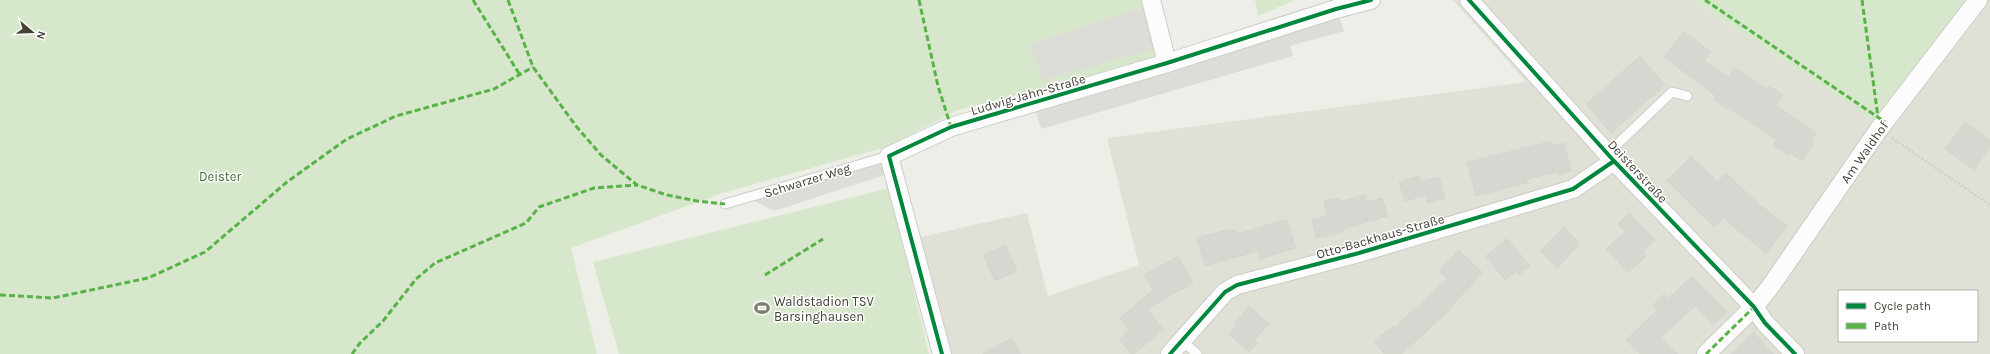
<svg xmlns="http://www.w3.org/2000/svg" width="1990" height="354" font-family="Karla,sans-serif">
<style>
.residential{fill:#e1e0d6;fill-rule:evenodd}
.green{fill:#d7e7cb}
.parking{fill:#ddddd8}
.building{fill:#d7d6d1;stroke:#d6d5cf}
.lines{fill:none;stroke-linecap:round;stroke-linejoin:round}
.service-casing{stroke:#cccbc6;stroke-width:11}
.minor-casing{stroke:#cccbc6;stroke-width:20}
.path{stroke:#cfceca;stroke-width:2.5;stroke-dasharray:2 2;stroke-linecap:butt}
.service{stroke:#fcfcfc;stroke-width:9}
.minor{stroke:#fcfcfc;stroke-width:18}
.quiet{stroke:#57b346;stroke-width:3;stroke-dasharray:6 3;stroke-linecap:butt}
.cycleway-casing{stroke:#fff;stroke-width:6}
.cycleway{stroke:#00873e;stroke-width:4}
.labels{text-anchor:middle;stroke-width:3;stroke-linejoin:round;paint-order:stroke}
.street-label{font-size:13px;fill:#434036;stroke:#fff}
.park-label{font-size:13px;fill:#3e6f2f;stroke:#fff}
.poi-label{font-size:13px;fill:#434036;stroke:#fff;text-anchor:start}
</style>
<rect width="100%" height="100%" fill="#eeeee9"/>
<!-- residential -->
<path class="residential" d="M1453,0h239l183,122 91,-122h24v354h-1046l-23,-117 106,-24 21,83 91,-31 -32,-127 419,-56zM1839,291h138v50h-138z"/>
<!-- green -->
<path class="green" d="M0,0h1142l16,59 -200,51 -72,37 -160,45 -155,56 26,106h-597z
M1255,0h40l-37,16z
M1692,0h274l-91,122z
M889,188l40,166h-310l-26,-92z"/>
<!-- parking -->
<path class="parking" d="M1144,7l19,39 -120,35 -13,-37z
M1336,9l8,22 -54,15 3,10 -252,73 -8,-26z
M889,156l5,16 -120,39 -25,-13z"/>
<!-- building -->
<path class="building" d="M1684,31l27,21 -7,9 24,16 7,-9 31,21 3,-3 14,9 -7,10 40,28 -5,8 3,2 -12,18 -12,-8 -1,2 -16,-10 4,-5 -49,-33 -1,2 -14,-10 3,-3 -52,-39z
M1640,56l25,29 -54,48 -25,-29z
M1965,122l25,18v7l-16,23 -29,-21z
M1551,141l2,5 11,-3 7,28 -13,4v-3l-15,3 -17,5 1,3 -51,13 -9,-34z
M1691,156l27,26 8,-9 35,33 27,20 -22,27 -43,-35 -9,9 -47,-46z
M1419,176l2,6 18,-5 6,21 -17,5 -2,-8 -21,6 -6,-19z
M1365,195l2,7 15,-4 6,18 -46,13 1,3 -27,6 -4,-18 15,-4 -3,-15 14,-3 1,4z
M1629,213l26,27 -12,11 4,4 -19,18 -22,-24 19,-17 -7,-8z
M1287,219l9,29 -36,11 -2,-8 -53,15 -8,-28 33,-9 1,2 5,-1 1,4z
M1564,227l16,17 -23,24 -17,-17z
M1507,238l23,28 -11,9 -3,-4 -11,9 -19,-24z
M1005,245l12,26 -22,10 -12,-26z
M1459,250l24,23 -32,33 1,2 -45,41 -5,5h-18l-10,-13 19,-15 1,2 53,-49 -8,-8z
M1178,256l15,27 -46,26 17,20 -30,25h-3l-12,-15 10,-9 -9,-12 33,-28 -9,-15z
M1692,276l35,36 -14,13 -18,-19 -34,31 17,17h-38l-14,-14 31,-30 -4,-5 11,-11 4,5z
M1249,306l20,18 -14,15 3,4 -9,9 -20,-18 7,-8 -2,-3z
M1753,332l21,22h-43z
M1012,338l9,16h-39z"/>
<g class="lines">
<defs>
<path id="service" d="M1607,154l65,-62 15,4
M725,204l164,-48
M1181,340l16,14"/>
<path id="minor" d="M1151,0l16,63
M1469,0l145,161 140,146 11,16 30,31
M942,354l-53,-198 62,-29 216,-64 169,-54 35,-9
M1170,354l55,-62 12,-7 122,-32 214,-64 41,-28
M1706,354l48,-47 16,-20 109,-158 99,-129"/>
</defs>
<!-- service casing -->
<use href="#service" class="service-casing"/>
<!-- minor casing -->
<use href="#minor" class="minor-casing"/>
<!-- path -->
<path class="path" d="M1892,138l98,67"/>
<!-- service -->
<use href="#service" class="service"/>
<!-- minor -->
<use href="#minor" class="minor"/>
<!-- quiet -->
<path class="quiet" d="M473,0l47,75
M508,0l25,67 43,59 25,29 36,30 30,10 30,6 28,3
M919,0l19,86 13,41
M1705,0l180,122
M1862,0l16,117
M765,275l58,-36
M0,295l53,3 95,-20 57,-26 82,-70 60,-43 49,-23 98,-27 39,-22
M352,354l8,-11 23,-22 33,-42 19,-16 91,-40 13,-16 55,-19 43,-3
M1706,354l48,-47"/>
<defs>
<path id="cycleway" d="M1469,0l145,161 140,146 11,16 30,31
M942,354l-53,-198 62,-29 216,-64 169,-54 35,-9
M1170,354l55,-62 12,-7 122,-32 214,-64 41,-28"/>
</defs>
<!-- cycleway casing -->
<use href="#cycleway" class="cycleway-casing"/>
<!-- cycleway -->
<use href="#cycleway" class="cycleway"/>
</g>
<!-- icons -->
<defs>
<symbol id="stadium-bare" viewBox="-9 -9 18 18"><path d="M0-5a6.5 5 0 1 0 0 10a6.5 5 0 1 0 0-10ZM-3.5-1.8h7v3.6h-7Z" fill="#7f7d75" stroke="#fff" stroke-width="2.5" paint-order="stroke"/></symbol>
</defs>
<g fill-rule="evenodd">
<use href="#stadium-bare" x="751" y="297" width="22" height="22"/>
</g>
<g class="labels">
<!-- street labels -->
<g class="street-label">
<text transform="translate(1028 94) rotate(-16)" y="5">Ludwig-Jahn-Straße</text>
<text transform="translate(1864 152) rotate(-55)" y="5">Am Waldhof</text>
<text transform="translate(1638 171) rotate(47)" y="5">Deisterstraße</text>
<text transform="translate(807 180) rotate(-17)" y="5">Schwarzer Weg</text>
<text transform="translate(1380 236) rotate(-16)" y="5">Otto-Backhaus-Straße</text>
</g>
<!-- park labels -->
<g class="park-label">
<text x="220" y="181">Deister</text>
</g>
<!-- poi labels -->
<g class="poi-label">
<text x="774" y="306">Waldstadion TSV<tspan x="774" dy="15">Barsinghausen</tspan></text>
</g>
</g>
<!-- legend -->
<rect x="1838" y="290" width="140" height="52" fill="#ffffff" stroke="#b4b3af"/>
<rect x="1846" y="303" width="20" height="6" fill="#00873e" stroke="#b4b3af"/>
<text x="1874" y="310" font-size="12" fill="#434036">Cycle path</text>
<rect x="1846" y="323" width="20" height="6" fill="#57b346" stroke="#b4b3af"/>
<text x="1874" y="330" font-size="12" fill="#434036">Path</text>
<!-- north arrow -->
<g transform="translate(32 32) rotate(109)" stroke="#ffffff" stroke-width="3" paint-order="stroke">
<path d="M0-3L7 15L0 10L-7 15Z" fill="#434036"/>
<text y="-6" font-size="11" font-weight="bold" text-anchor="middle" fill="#434036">N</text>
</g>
</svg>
